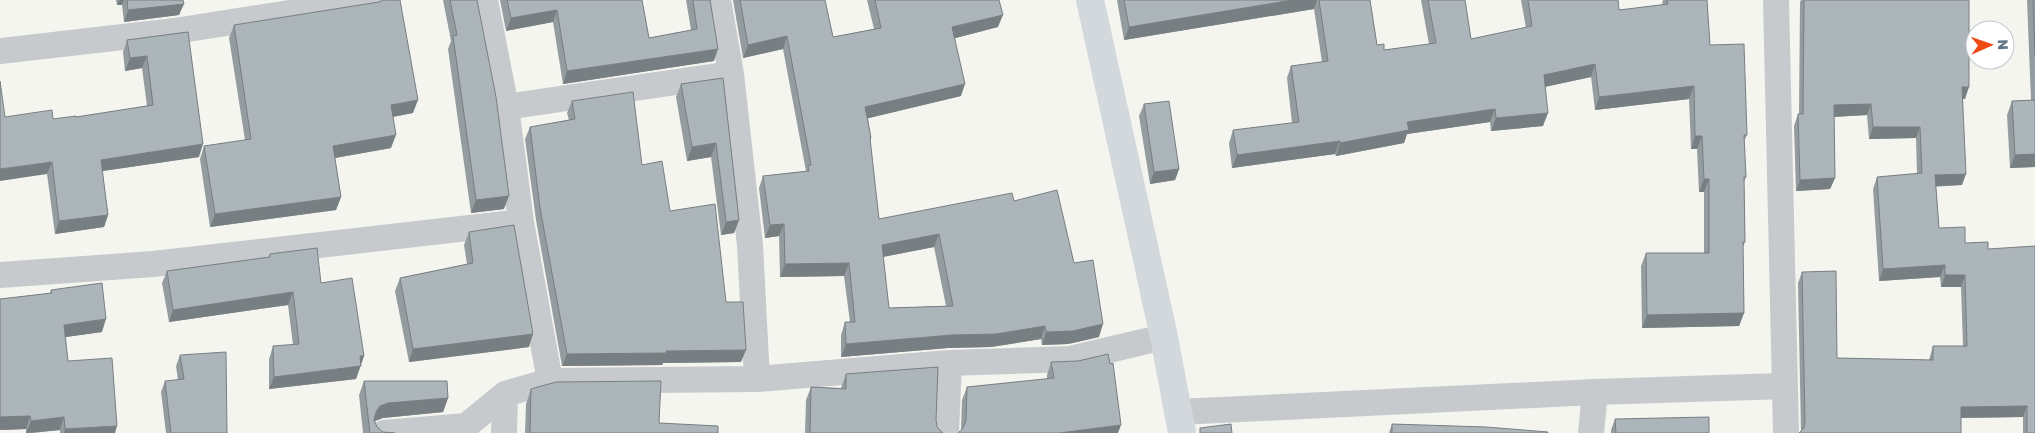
<svg xmlns="http://www.w3.org/2000/svg" width="2035" height="433" font-family="'Golos Text',sans-serif">
<style>
.lines{fill:none;stroke-linecap:round;stroke-linejoin:round}
.street{stroke:#c7cacd;stroke-width:26}
.secondary{stroke:#d3d8dc;stroke-width:28}
.wall{fill:#949c9f;fill-rule:evenodd}
.shaded-wall{fill:#787f82}
.building{fill:#acb5b9;stroke:#787f82;fill-rule:evenodd}
</style>
<rect width="100%" height="100%" fill="#f5f5f0"/>
<g class="lines">
<!-- street -->
<path class="street" d="M485,0l21,107 15,115 29,159
M718,0l13,74 19,171 7,134
M1776,0l10,433
M0,51l175,-20 197,-31
M506,107l225,-33
M0,275l153,-11 368,-42
M1179,412l416,-20 189,-6
M384,433l82,-7 39,-32 45,-13 207,-2 192,-16 121,-4 94,-22
M504,433l1,-39
M946,433l3,-70
M1591,433l4,-41"/>
<!-- secondary -->
<path class="secondary" d="M1090,0l74,337 18,96"/>
</g>
<!-- wall -->
<path class="wall" d="M116,0h67l-4,15 -55,7 -2,-17h-5z
M443,0h34l27,209 -33,4 -23,-164 3,-8z
M500,0h142l7,38 42,-8 -5,-30h24l4,61 -151,23 -10,-62 -47,9z
M733,0h92l8,37 41,-8 -7,-29h132l-1,27 -43,11 6,58 -93,22 3,20 -1,3 9,78 135,-18 60,62 25,74 -31,7 -26,1 -1,-6 -50,8 -43,1 -107,9v-22l4,-13h5l-6,-46 -64,1 -1,-41 -14,2 -6,-50 4,-12 43,-5 -23,-122 -40,9zM934,247l12,59 -57,2 -6,-51z
M1117,0h253l7,45 7,5 45,-6 -8,-44h44l6,39 55,-11 -5,-28h97l1,10 43,-5 1,-5h44l3,45 37,90 -3,6 2,36 -2,5 1,60 -2,5 1,66 -5,13 -97,2 -1,-62 5,-13h58v-61h-5l-2,-43h-6l-2,-50 -94,11 -4,-33 -46,10 -2,39 -52,5 -1,-9 -83,12 -3,9 -68,13 -1,-2 -103,14 -3,-25 4,-13 59,-7 -5,-45 4,-12 31,-4 -8,-53 -190,31z
M1801,0h168l-4,99h-2l-1,86 -26,1 3,42 26,15 23,6 47,184h-12v-16l-62,1 -160,13 -3,-148 4,-11 35,86 92,2 4,-14h30l-2,-59h-20l-1,-10 -61,4 -6,-92 4,-12 40,-3 -1,-36 -47,1 -2,-24 -33,2 1,61 -5,11 -34,2 -2,-65 4,-12h1l1,-112z
M2027,0h8v167l-25,1 -3,-53 5,-14 19,-1z
M234,25l179,88 -20,4 -2,31 -56,10 6,39 -5,13 -126,17 -10,-68 4,-13 41,-6 -16,-102z
M188,32l11,125 -97,14 6,44 -4,12 -49,7 -8,-60 -42,-57 48,2 23,-2 71,-11 -5,-38 -17,3 -2,-19 4,-12z
M723,78l16,142 -5,13 -13,2 -10,-78 -24,4 -11,-64 5,-13z
M572,101l70,64 84,137 15,60 -78,1 -1,2 -100,1 -26,-146 -11,-81 5,-12 39,-7 -2,-7z
M1144,104l35,65 -4,11 -25,4 -11,-68z
M469,232l60,115 -120,15 -14,-71 5,-13 67,-14 -3,-19z
M270,254l51,29 43,73 -8,23 -87,10v-30l4,-13 20,-1 -5,-40 -119,17 -7,-39 5,-12 102,-14z
M51,290l51,42 -37,5 3,24 47,72h-55v-3l-27,3h-7v-4l-26,1v-131l50,-6z
M180,355l47,78h-61l-5,-41 4,-11 13,-1 -2,-14z
M1051,362l67,71 -157,-3 1,-30 5,-13 80,-8v-4z
M846,374l90,46 1,7 6,6h-138l1,-33 5,-13 30,1z
M364,381l84,17 -5,14 -60,6 -8,3 2,6 6,5 12,1h-32l-4,-38z
M531,389l128,34 59,10h-193l1,-29z
M1615,419l94,14h-98v-3z
M1392,424l156,9h-159z"/>
<!-- shaded-wall -->
<path class="shaded-wall" d="M119,0h5l-2,5h-5z
M1293,0h24l-3,9 -190,31 5,-13z
M184,4l-5,11 -55,7 4,-12z
M557,10l-4,12 -47,9 5,-13z
M1003,15l-5,12 -50,13 4,-13z
M787,36l-4,13 -40,9 5,-13z
M718,49l-4,12 -151,23 4,-13z
M147,56l-5,12 -17,3 5,-13z
M1595,64l-4,13 -52,11 5,-13z
M965,84l-4,12 -100,24 4,-13z
M1694,86l-5,13 -94,11 4,-13z
M1962,87h7l-4,12h-7z
M418,100l-5,13 -27,5 5,-13z
M1871,104l-4,11 -37,2 4,-12z
M1495,109l-5,13 -83,12 -3,9 -68,13 4,-13 67,-21z
M1548,113l-5,13 -52,5 5,-13z
M1873,127h47l-4,11 -47,1z
M396,135l-5,13 -62,11 4,-13z
M1695,136h7l-5,13h-6z
M1340,141l-5,13 -103,14 5,-13z
M716,143l-5,14 -24,4 5,-14z
M203,144l-4,13 -103,15 5,-12z
M2035,154v13l-25,1 5,-13z
M52,162l-5,12 -47,7v-12z
M1179,169l-4,11 -25,4 4,-12z
M1966,174l-4,11 -32,2 5,-12z
M1835,178l-5,11 -34,2 4,-11z
M1704,179h5l-5,13h-5z
M509,196l-5,13 -33,4 5,-13z
M341,197l-5,13 -126,17 5,-13z
M108,215l-4,12 -49,7 4,-13z
M739,220l-5,13 -13,2 5,-13z
M784,224l-5,12 -14,2 5,-13z
M939,234l-5,13 -57,11 5,-13z
M849,263l-5,13 -64,1 5,-13z
M1945,265l-5,12 -61,4 4,-12z
M1945,275h20l-4,12h-20z
M293,292l-5,13 -119,17 4,-12z
M1744,313l-5,13 -97,2 5,-13z
M106,319l-4,13 -43,6 5,-13z
M1103,324l-4,13 -31,7 -26,1 4,-13z
M1045,326l-4,13 -50,8 -43,1 -107,9 5,-13 106,-9z
M533,334l-4,13 -120,15 4,-13z
M746,350l-5,12 -78,1 -1,2 -100,1 5,-12 99,-3z
M360,356h4l-8,23 -87,10 5,-12z
M448,398l-5,14 -60,6 -8,3 -5,6 6,-15 4,-6 8,-3z
M2027,406l-4,11 -67,1 5,-11z
M30,416l-4,13 -26,1v-13z
M64,417l-4,13 -34,3 5,-12z
M1121,425l-3,8h-59z
M117,426l-2,7h-51l1,-4z"/>
<!-- building -->
<path class="building" d="M127,0h56l1,4 -56,6z
M383,0h17l18,100 -27,5 5,30 -63,11 8,51 -126,17 -11,-68 47,-7 -17,-114 145,-23z
M450,0h27l19,97 13,99 -33,4 -23,-164 4,-1z
M507,0h135l7,38 48,-9 -4,-29h17l8,49 -151,22 -10,-61 -46,8z
M740,0h85l8,37 48,-9 -6,-28h124l4,15 -51,12 13,57 -100,23 6,31h-1l9,81 133,-26 2,8 43,-11 17,73 19,-3 10,64 -30,7 -27,1 -1,-6 -49,8 -44,1 -106,9 -1,-22h10l-6,-59 -64,1 -1,-40 -14,1 -7,-49 46,-5 -1,-6h3l-24,-129 -39,9zM939,234l14,72 -64,2 -7,-63z
M1124,0h169l-164,27z
M1319,0h51l7,45 7,-1v6l52,-7 -8,-43h37l6,39 61,-13 -4,-26h90l1,10 49,-6 -1,-4h40l3,45 34,-1 3,91h-3l2,42h-2l1,65h-2l1,71 -97,2 -1,-62h63v-74h-5l-2,-43h-7l-1,-50 -95,11 -4,-33 -51,11 4,38 -52,5 -1,-9 -88,13 2,8 -69,13v-2l-103,14 -4,-25 66,-8 -8,-56 37,-5z
M1804,0h165v87h-7l4,87 -31,1 4,53 26,-1v16l23,-1v7l47,-3v187h-8v-27l-66,1v26h-162l5,-5 1,-7 -3,-149 34,-1 1,87 96,2v-14h34l-2,-71h-20v-10l-62,4 -6,-92 45,-4 -2,-46h-47l-2,-23 -37,1 1,73 -35,2 -2,-66h5z
M2033,0h2v56z
M188,32l15,112 -102,16 7,55 -49,6 -7,-59 -52,7v-88l5,36 47,-7 1,9 23,-3v1l77,-12 -6,-49 -17,2 -3,-18z
M723,78l16,142 -13,2 -10,-79 -24,4 -11,-63z
M633,92l9,73 20,-4 8,50 45,-7 11,98h17l3,48 -80,1v2l-99,1 -27,-146 -10,-81 45,-8 -3,-18z
M2035,100v54l-20,1 -3,-54z
M1169,101l10,68 -25,3 -10,-68z
M514,225l19,109 -120,15 -13,-71 73,-15 -4,-31z
M317,248l4,35 31,-5 12,78h-4l1,10 -87,11 -1,-31 26,-2 -6,-52 -120,18 -6,-39 103,-14v-3z
M102,283l4,36 -42,6 4,36 44,-3 5,68 -52,3 -1,-12 -33,4 -1,-5 -30,1v-118l52,-6 -1,-3z
M226,352l1,81h-56l-6,-52 19,-2 -4,-24z
M1108,354l2,10 3,-1 8,62 -62,8h-101l5,-5 3,-7 1,-34 87,-9 -3,-16 27,-1z
M938,367l-2,53 1,7 6,6h-133l1,-46 35,2v-15z
M364,381h83l1,17 -60,5 -8,3 -4,6 -2,8 3,7 6,5 12,1h-25z
M661,381l-2,42 59,3v7h-188l1,-44 25,-7z
M1709,417v16h-93l-1,-14z
M1231,424l1,9h-32v-5z
M1392,424l94,3 62,5v1h-156z"/>
<!-- north arrow -->
<g transform="translate(1990 45) rotate(88)"><circle r="24" fill="#ffffff" stroke="#c0c8ce"/>
<path d="M0-4L9 19L0 12L-9 19Z" fill="#ef4916"/>
<text y="-8" font-size="14" font-weight="bold" text-anchor="middle" fill="#627584">N</text>
</g>
</svg>
